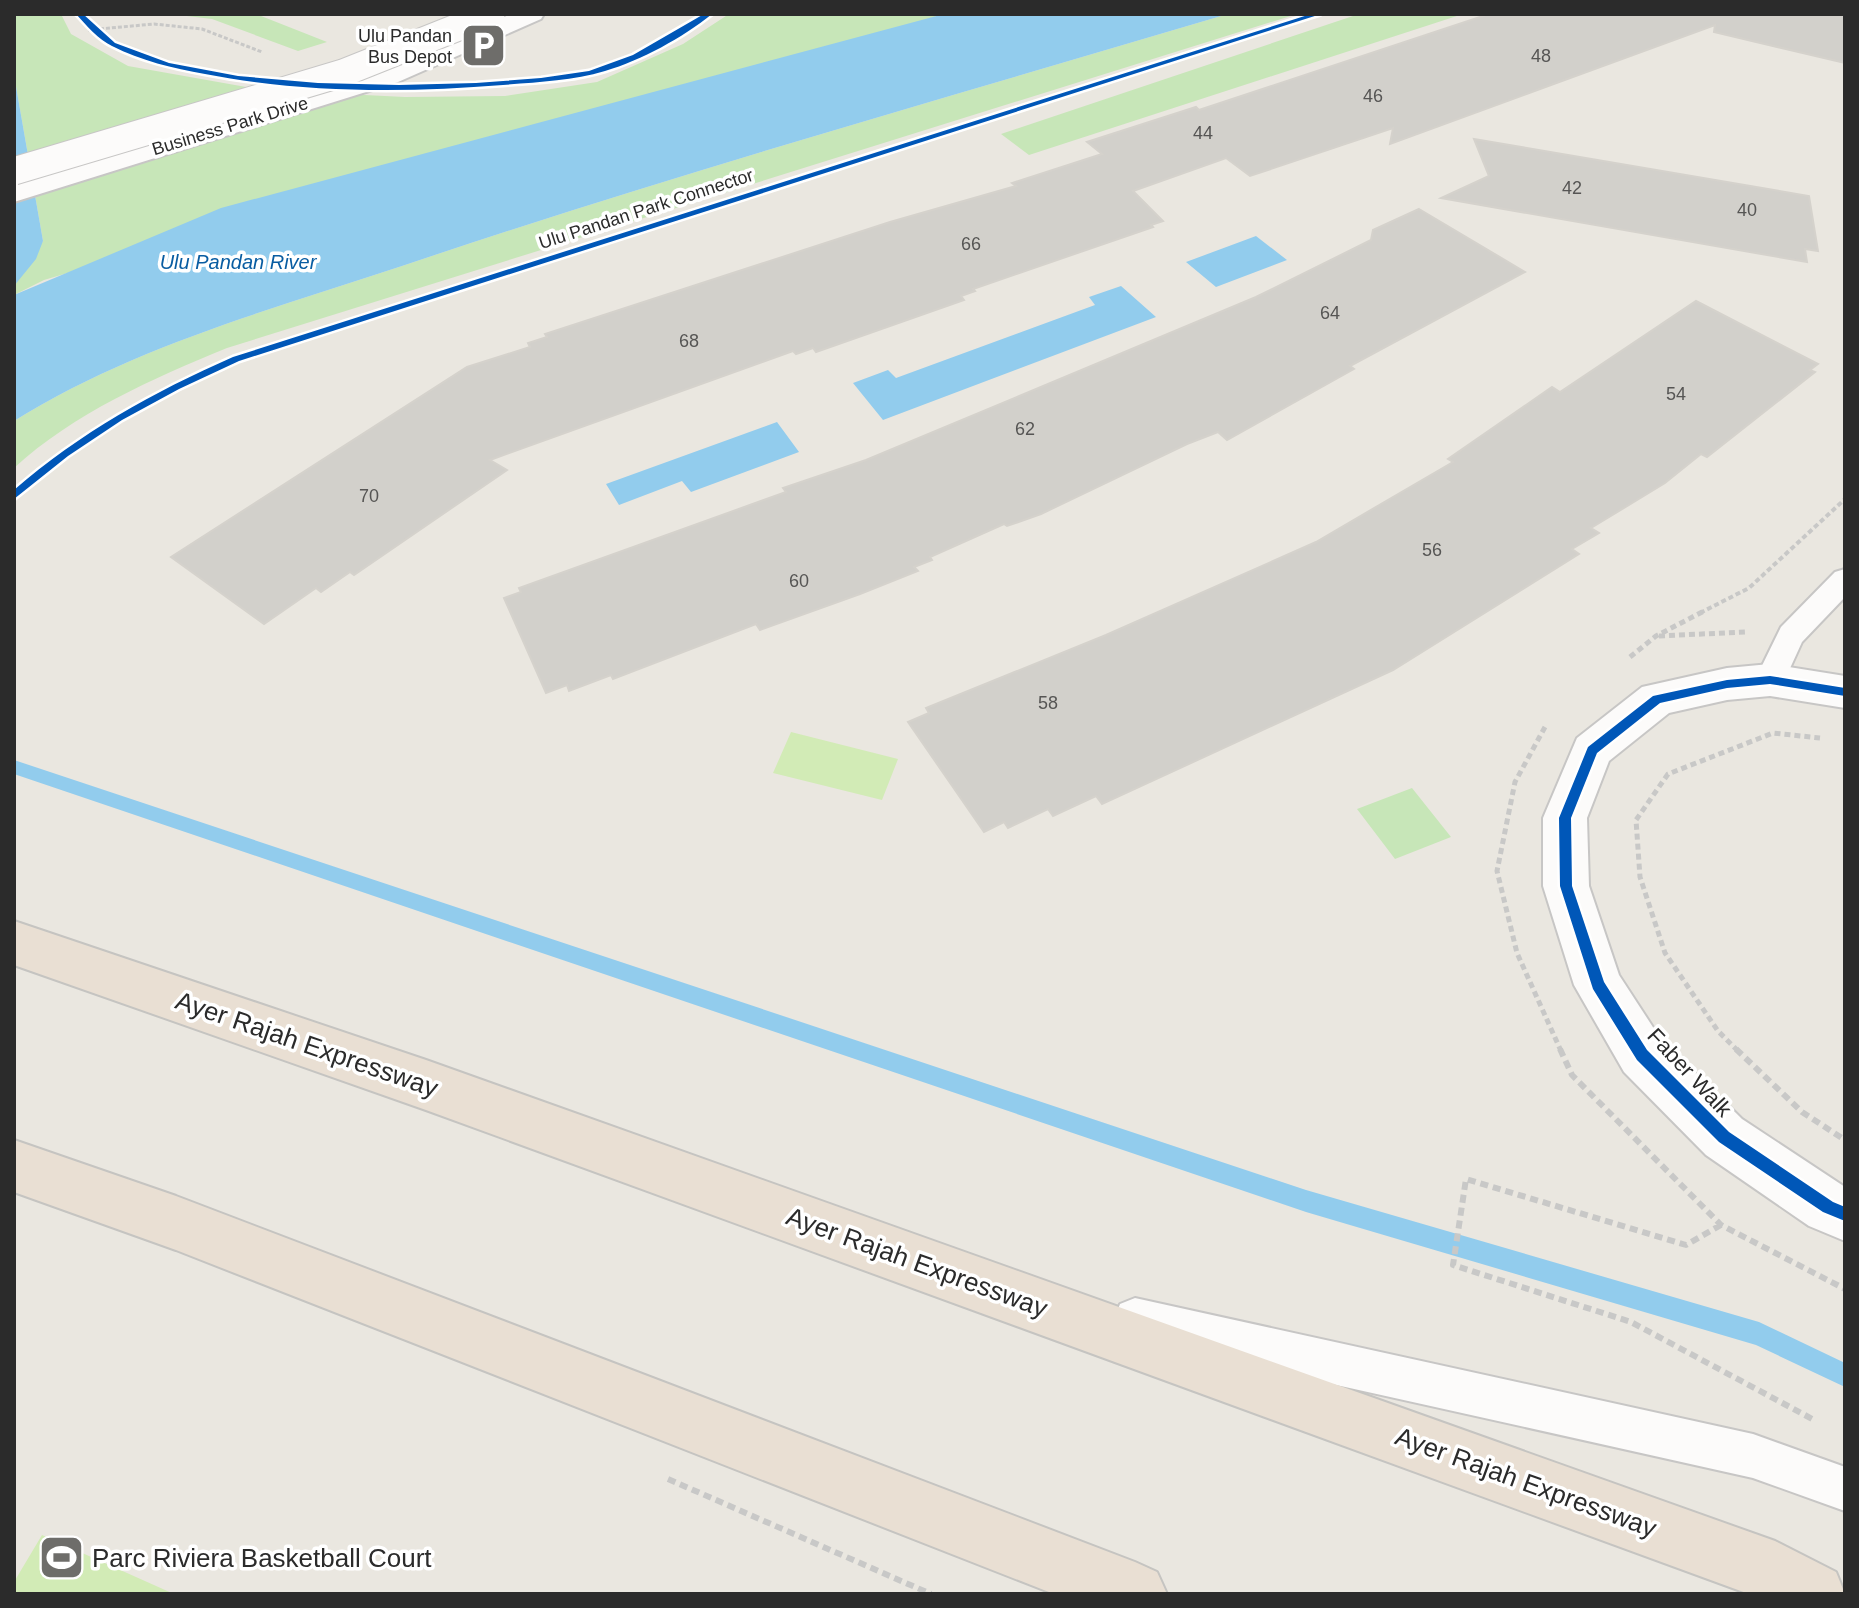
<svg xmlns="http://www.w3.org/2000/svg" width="1859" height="1608" font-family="Arial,sans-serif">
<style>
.green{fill:#c7e6b8}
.pitch{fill:#d2ebb6}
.water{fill:#92cced}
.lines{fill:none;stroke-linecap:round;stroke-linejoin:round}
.stream{fill:#92cced;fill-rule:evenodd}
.building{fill:#d2d0cb;stroke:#d5d2cc;stroke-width:2}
.service-casing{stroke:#c7c6c5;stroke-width:4}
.minor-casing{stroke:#c7c6c5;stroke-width:4}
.motorway-casing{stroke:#c5c4c1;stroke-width:4}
.path-far3{stroke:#c8c8c7;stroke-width:3;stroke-dasharray:4 2;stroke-linecap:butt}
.path-far2{stroke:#c8c8c7;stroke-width:4;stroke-dasharray:5 3;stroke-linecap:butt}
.path-far1{stroke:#c8c8c7;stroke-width:5;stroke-dasharray:6 4;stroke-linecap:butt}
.path{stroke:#c8c8c7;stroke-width:6;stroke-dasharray:8 5;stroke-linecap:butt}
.service{fill:#fcfbfa;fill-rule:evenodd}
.minor{fill:#fcfbfa;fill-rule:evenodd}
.motorway{fill:#e9dfd3;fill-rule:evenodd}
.minor-bridge-casing{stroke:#c7c6c5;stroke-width:29;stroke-linecap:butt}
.minor-bridge{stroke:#fcfbfa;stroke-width:27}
.cycleway-casing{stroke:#fff;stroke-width:5}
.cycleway{fill:#0057b8;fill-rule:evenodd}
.labels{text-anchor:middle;stroke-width:7;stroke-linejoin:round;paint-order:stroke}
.far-poi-label{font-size:18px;fill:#2b2b2b;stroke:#fff;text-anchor:end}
.number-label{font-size:18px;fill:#565554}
.far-street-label{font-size:18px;fill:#2b2b2b;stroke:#fff}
.far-water-label{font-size:20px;font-style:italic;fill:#095da2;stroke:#fff}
.street-label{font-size:22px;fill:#2b2b2b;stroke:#fff}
.near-street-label{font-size:26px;fill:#2b2b2b;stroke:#fff}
.near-poi-label{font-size:26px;fill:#2b2b2b;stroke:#fff;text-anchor:start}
</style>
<rect width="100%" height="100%" fill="#eae7e0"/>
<!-- green -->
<path class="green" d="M14,14h47l10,20 57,32 135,24 142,7 100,-1 92,-14 86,-38 46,-30h216l-901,266 -30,15v-9l29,-45 -29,-166z
M170,14h86l71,28 -29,9 -86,-32z
M1228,14h69l-1070,334c-75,31 -153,65 -213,120v-47c118,-74 256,-111 388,-155 273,-92 550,-170 826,-252z
M1359,14h104l-434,141 -28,-21z
M1412,788l39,49 -56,22 -38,-50z"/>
<!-- pitch -->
<path class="pitch" d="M791,732l107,27 -16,41 -109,-27z
M42,1535l132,59h-160v-12z"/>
<!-- water -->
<path class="water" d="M944,14h284c-276,82 -553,160 -826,252 -132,44 -270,81 -388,155v-126l207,-87z
M14,75l29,166 -7,18 -22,27z
M1256,236l31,24 -71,27 -30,-25z
M1121,286l35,31 -273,103 -30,-37 35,-13 8,8 199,-73 -6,-8z
M777,422l22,30 -108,40 -9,-11 -63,24 -13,-21z"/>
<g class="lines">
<!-- stream -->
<path class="stream" d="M14,760l1292,430 453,132 86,41v24l-89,-42 -450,-133 -1292,-438z"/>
</g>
<!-- building -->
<path class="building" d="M1489,14h356v49l-131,-31 1,-7 -325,119 3,-16 -143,48 -24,-18 -93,33 30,30 -12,4 2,2 -180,62 2,2 -14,5 3,4 -148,52 -3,-4 -17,6 -3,-3 -303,109 17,10 -153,105 -4,-3 -29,20 -5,-4 -52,36 -93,-67 296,-190 63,-20 -2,-4 19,-6 -2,-3 345,-112 126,-36 -4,-3 90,-29 -15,-12 109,-35 3,3z
M1474,139l335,57 9,55 -13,-2 2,13 -366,-64 48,-22z
M1419,209l106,63 -175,94 4,3 -127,71 -9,-8 -31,12 -146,70 -34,12 -3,-2 -74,33 2,3 -18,7 4,4 -58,23 -100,36 -4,-6 -143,55 -2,-4 -42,16 -2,-6 -21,8 -42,-95 17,-6 -2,-4 267,-96 -3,-4 83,-28 390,-163 115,-57 2,-10z
M1696,301l122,63 -8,6 5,2 -108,85 -6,-3 -36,29 -74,45 8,5 -27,16 7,5 -186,116 -291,134 -6,-8 -43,20 -5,-7 -40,19 -4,-6 -20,10 -76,-110 21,-9 -3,-5 180,-73 210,-93 137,-80 -5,-3 104,-72 8,5z"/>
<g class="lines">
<defs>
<path id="service" d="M1845,569v28l-43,45 -21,46 -11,4 -11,-4 -4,-8 26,-53 54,-55z
M1135,1298l618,136 92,33v44l-92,-33 -618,-138 -15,-6 -6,-15 6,-15z"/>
<path id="minor" d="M511,14h33l-3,5 -143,63 -384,120v-18l366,-114z
M1770,664l75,12v32l-75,-12 -43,4 -58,13 -60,48 -22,57 2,68 30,89 41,63 82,81 103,68v54l-36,-15 -103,-71 -82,-83 -50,-87 -31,-99v-68l34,-80 65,-51 85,-19z"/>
<path id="motorway" d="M14,921l412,139 1349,481 61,31 9,22h-96l-1323,-484 -412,-145z
M14,1140l162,56 959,366 22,10 10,22h-113l-878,-344 -162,-58z"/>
</defs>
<!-- service casing -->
<use href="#service" class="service-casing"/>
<!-- minor casing -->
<use href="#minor" class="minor-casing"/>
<!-- motorway casing -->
<use href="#motorway" class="motorway-casing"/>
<!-- path-far3 -->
<path class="path-far3" d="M88,30l66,-6 48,5 60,23"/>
<!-- path-far2 -->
<path class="path-far2" d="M1700,613l49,-25 96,-89"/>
<!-- path-far1 -->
<path class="path-far1" d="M1659,636l86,-4
M1630,657l26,-21 48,-25
M1545,727l-30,55 -18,89 20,82 44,98
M1738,1051l-20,-20 -53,-78 -25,-76 -4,-57 32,-46 105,-41 47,5"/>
<!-- path -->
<path class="path" d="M1560,1049l12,26 149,150 124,64
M1736,1049l66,63 43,28
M1721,1225l-35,20 -220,-66 -13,86 178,57 185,99
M668,1479l263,115"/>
<!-- service -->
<use href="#service" class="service"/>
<!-- minor -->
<use href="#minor" class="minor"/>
<!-- motorway -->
<use href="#motorway" class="motorway"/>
<defs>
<path id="minor-bridge" d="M14,171l329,-98 148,-59"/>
</defs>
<!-- minor-bridge casing -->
<use href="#minor-bridge" class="minor-bridge-casing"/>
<!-- minor-bridge -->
<use href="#minor-bridge" class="minor-bridge"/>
<defs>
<path id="cycleway" d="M76,14h7l32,29 54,20 69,13 80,7 81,2 77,-2 65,-5 48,-7 44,-16 71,-41h8c-30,24 -70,46 -107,57 -33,10 -68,11 -102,14 -99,8 -201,8 -298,-11 -32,-6 -64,-13 -93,-28 -13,-6 -26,-21 -36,-32z
M1311,14h10l-1082,347 -60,28 -57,31 -54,36 -54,43v-9c66,-57 139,-98 219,-133z
M1770,676l75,12v8l-75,-12 -43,4 -67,15 -63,50 -26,65 1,68 32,96 43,68 82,82 104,70 12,5v14l-22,-9 -104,-70 -82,-82 -44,-71 -33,-103 -1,-68 29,-71 65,-51 74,-16z"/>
</defs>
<!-- cycleway casing -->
<use href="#cycleway" class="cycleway-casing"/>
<!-- cycleway -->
<use href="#cycleway" class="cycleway"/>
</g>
<!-- icons -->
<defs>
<symbol id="parking-square" viewBox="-11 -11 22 22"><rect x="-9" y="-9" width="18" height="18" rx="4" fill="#6e6d6a" stroke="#fff"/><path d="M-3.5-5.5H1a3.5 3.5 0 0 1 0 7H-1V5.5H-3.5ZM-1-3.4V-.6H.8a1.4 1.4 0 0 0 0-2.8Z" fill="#fff"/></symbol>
<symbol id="stadium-square" viewBox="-11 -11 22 22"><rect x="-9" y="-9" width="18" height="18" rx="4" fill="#6e6d6a" stroke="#fff"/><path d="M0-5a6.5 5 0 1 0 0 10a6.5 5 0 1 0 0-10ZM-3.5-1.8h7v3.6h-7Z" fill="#fff"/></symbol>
</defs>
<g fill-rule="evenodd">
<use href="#parking-square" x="458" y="20" width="51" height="51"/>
<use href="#stadium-square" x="36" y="1532" width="51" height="51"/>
</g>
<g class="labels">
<!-- far-poi labels -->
<g class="far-poi-label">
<text x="452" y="42">Ulu Pandan<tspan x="452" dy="21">Bus Depot</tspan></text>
</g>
<!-- number labels -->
<g class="number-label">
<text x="1541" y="62">48</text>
<text x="1373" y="102">46</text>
<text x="1203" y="139">44</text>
<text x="1572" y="194">42</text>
<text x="1747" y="216">40</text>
<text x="971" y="250">66</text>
<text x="1330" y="319">64</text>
<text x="689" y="347">68</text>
<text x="1676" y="400">54</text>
<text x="1025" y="435">62</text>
<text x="369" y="502">70</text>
<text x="1432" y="556">56</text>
<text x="799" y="587">60</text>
<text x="1048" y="709">58</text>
</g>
<!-- far-street labels -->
<g class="far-street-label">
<text transform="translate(230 126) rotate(-17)" y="6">Business Park Drive</text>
<text transform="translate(646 209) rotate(-18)" y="6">Ulu Pandan Park Connector</text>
</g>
<!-- far-water labels -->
<g class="far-water-label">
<text x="238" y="269">Ulu Pandan River</text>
</g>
<!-- street labels -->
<g class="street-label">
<text transform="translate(1690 1072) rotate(47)" y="8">Faber Walk</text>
</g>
<!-- near-street labels -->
<g class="near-street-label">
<text transform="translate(307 1044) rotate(19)" y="9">Ayer Rajah Expressway</text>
<text transform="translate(917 1262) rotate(20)" y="9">Ayer Rajah Expressway</text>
<text transform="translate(1526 1482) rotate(20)" y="9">Ayer Rajah Expressway</text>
</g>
<!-- near-poi labels -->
<g class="near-poi-label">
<text x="92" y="1567">Parc Riviera Basketball Court</text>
</g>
</g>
<!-- border -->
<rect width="1859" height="1608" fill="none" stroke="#2b2b2b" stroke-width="32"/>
</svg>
